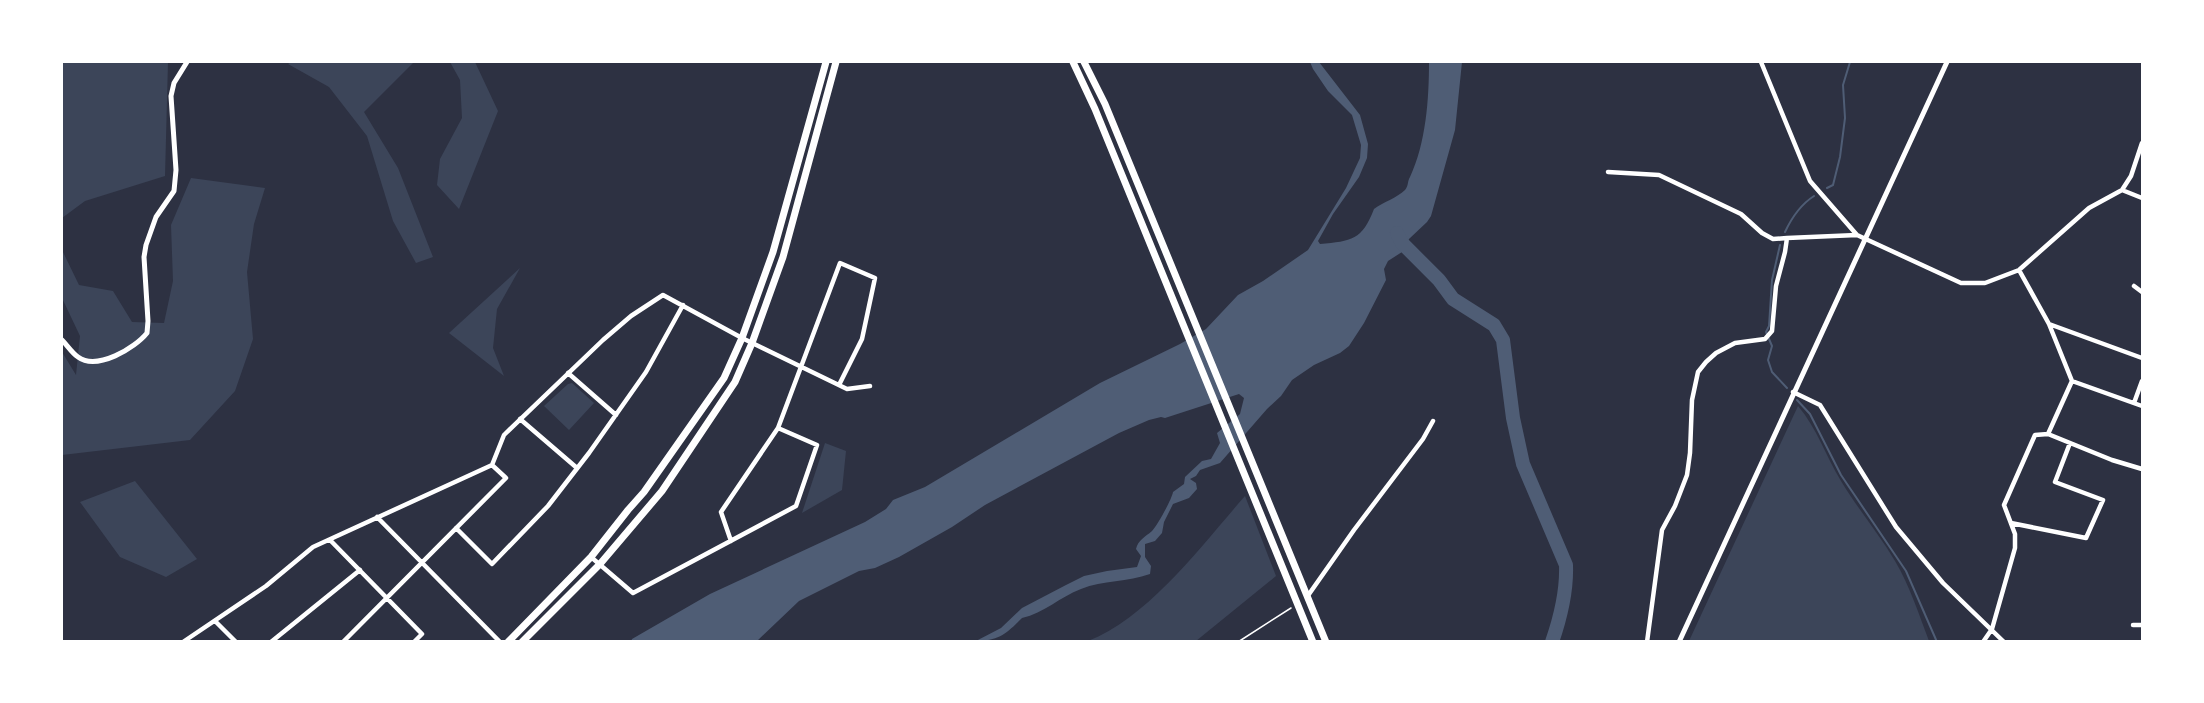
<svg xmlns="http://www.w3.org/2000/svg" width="2204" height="703" font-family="Figtree,sans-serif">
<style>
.green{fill:#3c4559}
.water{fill:#4f5d75}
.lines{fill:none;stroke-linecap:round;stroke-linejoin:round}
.stream{stroke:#4f5d75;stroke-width:2}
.river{stroke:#4f5d75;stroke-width:14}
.path{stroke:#fff;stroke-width:1.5}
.minor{stroke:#fff;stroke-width:4.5}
.tertiary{stroke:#fff;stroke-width:5}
.primary{stroke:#fff;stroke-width:7}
.trunk{stroke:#fff;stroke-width:7}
</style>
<rect width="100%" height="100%" fill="#2d3142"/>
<!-- green -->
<path class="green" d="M62,62h106l-3,114 -80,25 -23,17z
M291,62h123l-50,50 34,56 35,89 -17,6 -23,-42 -26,-85 -38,-49 -41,-23z
M450,62h25l23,49 -39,98 -22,-24 3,-26 22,-41 -2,-38z
M191,178l74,10 -11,36 -7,48 6,67 -18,52 -45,49 -128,15v-103l14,23 4,-39 -18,-38v-48l17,35 34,6 19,31 32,1 9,-42 -2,-56z
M520,268l-23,41 -4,39 11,28 -55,-43z
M572,383l22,20 -25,27 -25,-24 24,-22z
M1798,406c19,22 28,51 43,75 17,28 38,53 54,80 15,25 24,54 34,80h-240z
M825,443l21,8 -4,39 -40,23z
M135,481l62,78 -31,18 -46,-20 -40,-55z
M1245,496l31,80 -80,65h-108c61,-24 114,-96 157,-145z"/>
<!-- water -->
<path class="water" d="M1310,62h9l41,53 8,29 -1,14 -8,19 -26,37 -15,27 2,3c32,-3 42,-4 54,-35 9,-7 23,-11 31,-19 4,-5 2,-8 5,-13 16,-34 19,-78 19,-115h33l-7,68 -24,86 -4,6 -18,17 -7,13 -14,9 -4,8 2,11 -22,43 -15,23 -9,7 -26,12 -22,15 -11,16 -14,13 -47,54 -20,7 -4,6 -6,3 6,4 1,6 -8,9 -16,6 -9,18 -2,11 -7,8 -10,3v13l6,9 -1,8c-22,8 -47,6 -69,15 -21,8 -37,24 -59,29 -15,15 -23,23 -46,23l25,-13 21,-20 44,-23 18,-9 23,-5 30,-4 4,-11 -5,-7c2,-9 9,-12 16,-18 5,-5 20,-32 21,-39l11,-8 1,-7 17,-16 9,-2 9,-16 -3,-10 23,-19 4,-16 -5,-4 -74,24 -4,-1 -12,3 -30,13 -134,72 -33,22 -53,30 -24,11 -16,3 -60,30 -42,40 -126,1 1,-3 78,-45 155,-72 21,-13 7,-9 32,-13 175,-104 80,-39 26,-15 32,-34 25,-14 45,-31 38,-62 14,-30 1,-13 -9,-30 -24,-24 -15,-22z"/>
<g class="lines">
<!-- stream -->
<path class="stream" d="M1827,188l6,-3 7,-28 5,-39 -2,-33 7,-23
M1785,232c7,-15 15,-27 29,-36
M1780,245l-8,35 -3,46 -3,6 6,14 -4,14 4,12 15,16
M1797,400l13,14 31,61 65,96 31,71"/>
<!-- river -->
<path class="river" d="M1397,233l5,10 37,37 14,19 41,26 9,15 10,78 10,46 43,101c1,27 -5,51 -14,77"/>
<!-- path -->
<path class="path" d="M1238,642l53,-34"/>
<!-- minor -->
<path class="minor" d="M1761,62l49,119 47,54 104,48h24l34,-13 70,-62 33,-18 9,-14 11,-33
M1608,172l51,3 82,39 21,19 11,6 14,-1
M2122,190l20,8
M2019,270l30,54 23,57 -24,53
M2134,286l8,6
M2049,324l93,34
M568,373l48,42
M2072,381l70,25
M1793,392l27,13 76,122 47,56 61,59
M2134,403l8,-22
M520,419l57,49
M377,517l123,125
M2011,523l75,15 17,-38 -48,-18 15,-39
M456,528l36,36 56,-58 41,-53 57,-81 37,-67
M330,540l92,94 -8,8
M731,541l-10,-29 57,-84 62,-165 35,15 -13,61 -23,46
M591,557l42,36 163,-87 21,-61 -39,-17
M1307,597l47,-67 69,-91 10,-18
M215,621l21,21
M2133,625h9
M183,642l83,-56 47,-39 179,-82 12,-30 99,-95 28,-24 32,-21 79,43 105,51 23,-3
M271,642l89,-72
M343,642l163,-164 -14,-13
M1647,642l15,-112 13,-24 12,-31 3,-22 2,-53 6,-28 8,-10 10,-9 19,-10 30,-4 7,-8 4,-45 9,-34 2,-14 70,-3
M1983,642l9,-13 23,-81v-14l-11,-29 31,-70 13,-1 64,26 30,9"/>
<!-- tertiary -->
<path class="tertiary" d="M62,340c5,5 10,13 16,17 19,14 57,-9 69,-24l1,-12 -4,-64 2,-12 10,-28 18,-26 2,-21 -5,-74 3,-13 13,-21
M1679,642l268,-580"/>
<!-- primary -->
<path class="primary" d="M1073,62l22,47 218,533
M1084,62l21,42 221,538"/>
<!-- trunk -->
<path class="trunk" d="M508,642l83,-85 37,-47 16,-18 80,-114 18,-40 31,-86 53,-190
M522,642l78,-78 62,-73 73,-109 17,-39 31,-86 53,-195"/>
</g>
<!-- border -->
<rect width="2204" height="703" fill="none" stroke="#ffffff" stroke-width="126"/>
</svg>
